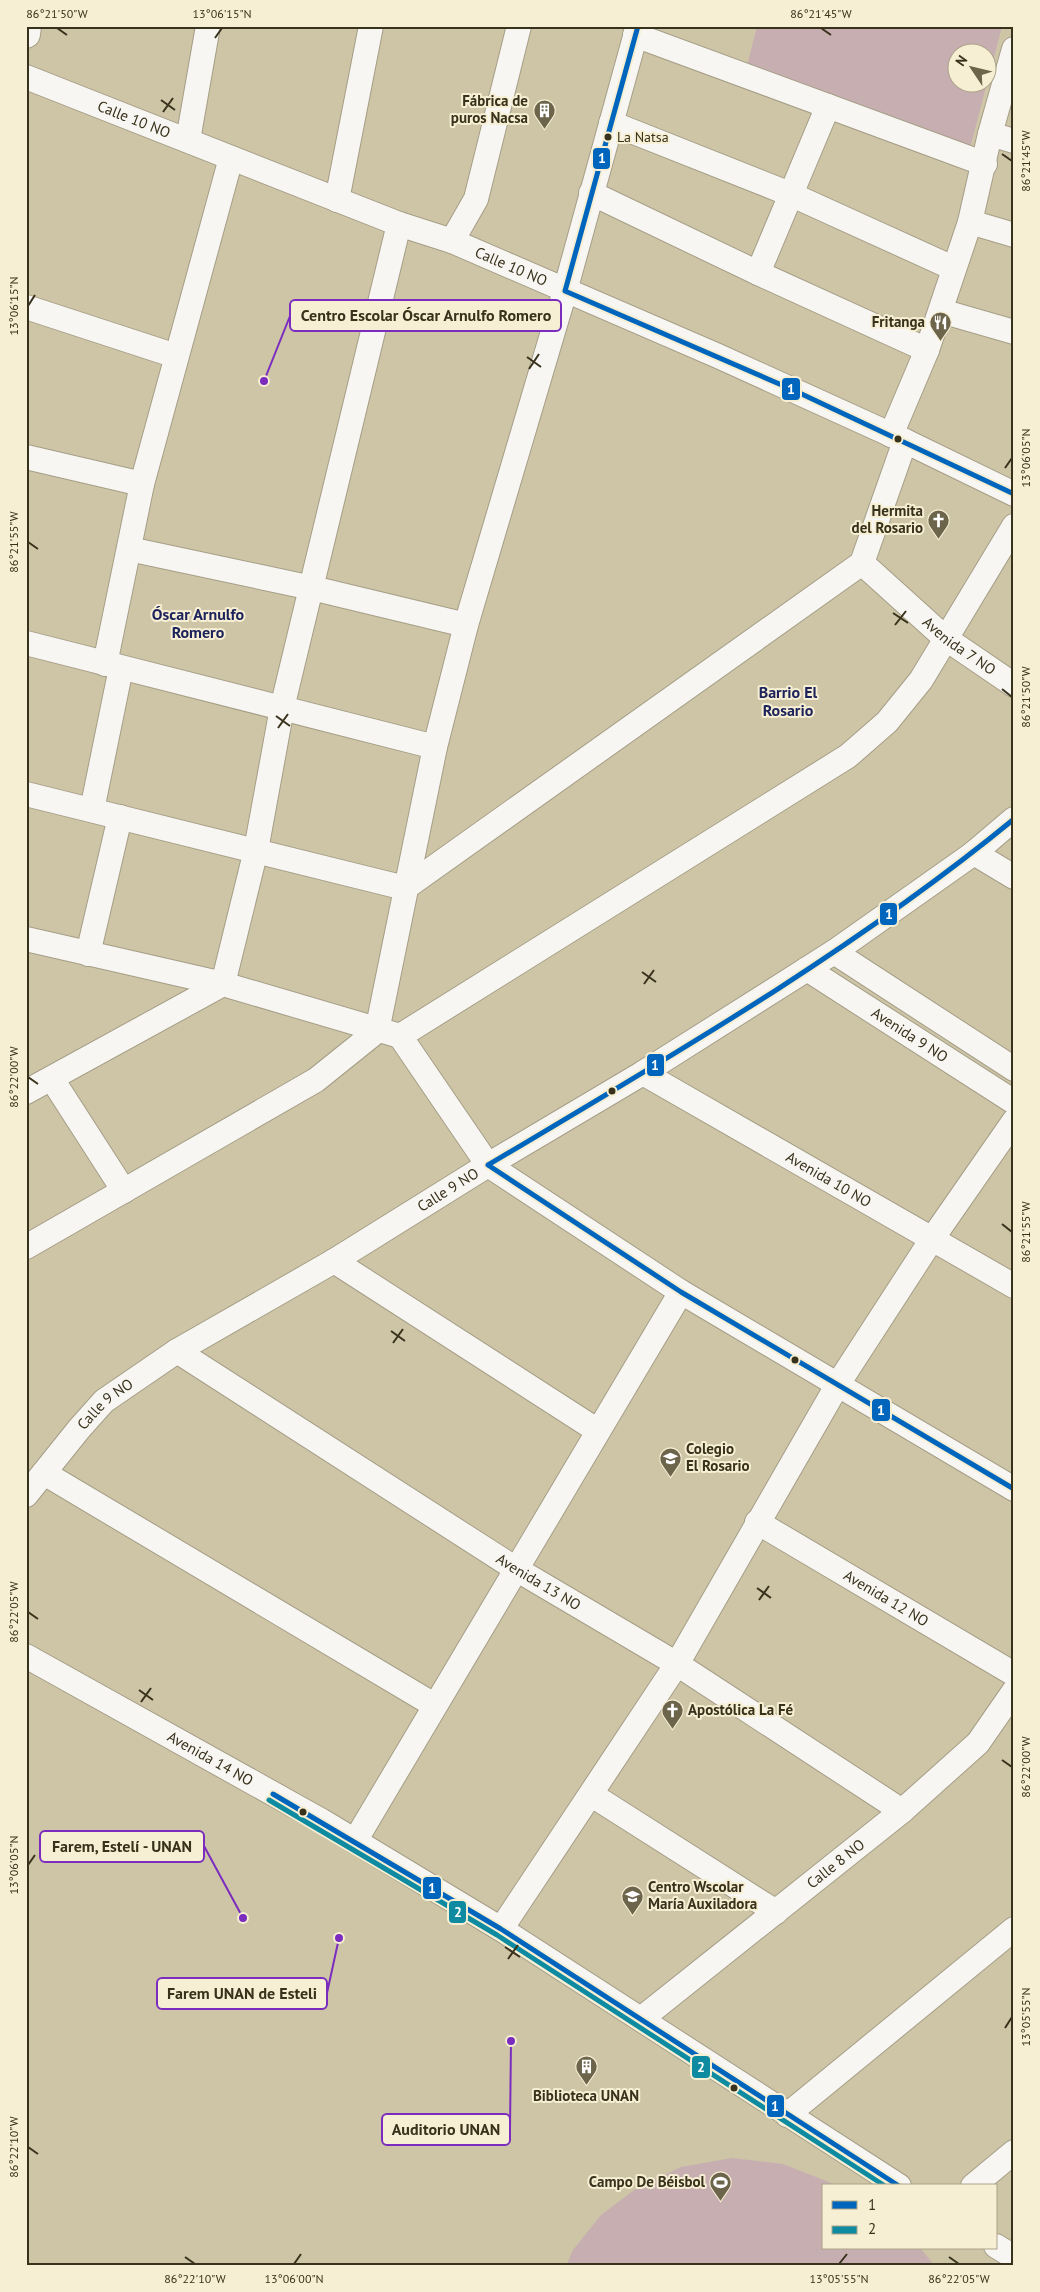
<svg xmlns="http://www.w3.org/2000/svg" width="1040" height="2292" font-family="'PT Sans',sans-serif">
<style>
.green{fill:#c7aeb1}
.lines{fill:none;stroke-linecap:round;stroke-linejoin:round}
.minor-casing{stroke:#a59e87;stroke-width:26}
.tertiary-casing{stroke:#a59e87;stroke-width:30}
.minor{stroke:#f8f6f2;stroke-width:24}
.tertiary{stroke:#f8f6f2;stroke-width:28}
.bus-1-casing{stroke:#f7efd3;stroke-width:9}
.bus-2-casing{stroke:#f7efd3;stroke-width:9}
.bus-1{stroke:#0065bd;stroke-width:5}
.bus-2{stroke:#0e8ba1;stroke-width:5}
.ticks{fill:none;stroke:#38311b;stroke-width:2}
.bus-dot{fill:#38311b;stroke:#f7efd3;stroke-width:2}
.labels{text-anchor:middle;stroke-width:4;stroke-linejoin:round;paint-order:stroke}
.bus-label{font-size:14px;fill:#38311b;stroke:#f7efd3;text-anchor:start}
.poi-label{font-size:15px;font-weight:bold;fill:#38311b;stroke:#f7efd3;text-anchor:end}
.street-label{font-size:15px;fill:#38311b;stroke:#f7efd3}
.neighbourhood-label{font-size:16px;font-weight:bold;fill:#1c225a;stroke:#f7efd3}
.leader{fill:none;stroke:#7b2cbf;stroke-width:2}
.callout-dot{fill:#7b2cbf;stroke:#f7efd3;stroke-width:2}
.callout{fill:#f7efd3;stroke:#7b2cbf;stroke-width:2}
.callout-label{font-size:16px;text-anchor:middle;font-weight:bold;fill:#38311b}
.line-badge{stroke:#f7efd3;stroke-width:2}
.badge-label{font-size:14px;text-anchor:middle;font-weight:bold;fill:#fff}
.neatline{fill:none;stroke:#38311b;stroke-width:2}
.ticks-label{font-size:12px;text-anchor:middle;fill:#38311b}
</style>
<rect width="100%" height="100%" fill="#cec5a7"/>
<!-- green -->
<path class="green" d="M757,26h245l-14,56v-30h-30v30l29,1 -18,69 -224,-78z
M732,2158l51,6 56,22h-15v62h96l15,18h-369l7,-16 28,-35 36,-27 44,-21z"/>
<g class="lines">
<defs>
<g id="minor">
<path d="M635,35l350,129"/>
<path id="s1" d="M26,77l373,147 53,17 266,115 187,85 109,53"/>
<path d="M611,123l179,71 163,74"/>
<path d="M990,134l24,7"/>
<path d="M188,140l20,-114"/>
<path d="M591,193l167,80 169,77"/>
<path d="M337,200l34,-174"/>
<path d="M970,222l44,13"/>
<path d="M452,241l24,-42 43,-173"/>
<path d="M758,273l70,-167"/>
<path d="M26,307l150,49"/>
<path d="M941,311l73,21"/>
<path d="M891,435l36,-85 43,-128 20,-88 24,-85"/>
<path d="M26,457l116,27"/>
<path d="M129,549l183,39 154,37"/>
<path id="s2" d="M862,563l83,75 69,47"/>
<path d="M26,643l409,104"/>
<path d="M105,664l37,-180 89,-326"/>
<path d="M26,794l379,94 457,-325 43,-122"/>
<path d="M92,810l29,-142"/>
<path d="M974,853l40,24"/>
<path d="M26,939l197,45 177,52 448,-280 39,-34 34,-42 93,-154"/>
<path d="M834,952l180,117"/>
<path d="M88,954l32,-137"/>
<path id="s3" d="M807,969l207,133"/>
<path d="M400,1036l88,129 193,127 333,197"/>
<path id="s4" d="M643,1073l371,213"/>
<path d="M52,1079l72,112"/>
<path d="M26,1092l197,-108 33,-134 26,-142 117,-484"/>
<path d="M26,1247l290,-167 61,-49 58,-284 31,-122 99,-334 73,-265"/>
<path d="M334,1261l264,170"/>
<path id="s5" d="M177,1351l339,218 161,95 225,147"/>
<path d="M44,1473l390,232"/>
<path id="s6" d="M26,1495l53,-66 25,-28 73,-50 157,-90 154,-96 155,-92 191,-121 140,-99 40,-34"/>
<path id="s7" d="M757,1522l257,152"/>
<path id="s8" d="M26,1656l296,165 179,108 398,257"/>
<path d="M592,1795l184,117"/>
<path d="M355,1841l326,-549"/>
<path d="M501,1929l176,-265 161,-280 94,-145 82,-118"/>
<path id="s9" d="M641,2019l261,-208 76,-68 36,-52"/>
<path d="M787,2115l227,-186"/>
<path d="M973,2186l41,-34"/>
<path d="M996,2246l18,11"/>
</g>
<path id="tertiary" d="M26,34l1,-8"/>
</defs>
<!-- minor casing -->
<use href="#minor" class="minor-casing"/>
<!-- tertiary casing -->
<use href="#tertiary" class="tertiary-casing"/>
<!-- minor -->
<use href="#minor" class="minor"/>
<!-- tertiary -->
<use href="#tertiary" class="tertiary"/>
<defs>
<path id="bus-1" d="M565,291l226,98 223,105
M565,291l73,-265
M488,1165c180,-107 364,-213 526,-346
M488,1165l193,127 333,197
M273,1794l228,135 398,257"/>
<path id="bus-2" d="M269,1800l228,135 388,251"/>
</defs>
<!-- bus-1 casing -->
<use href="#bus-1" class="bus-1-casing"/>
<!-- bus-2 casing -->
<use href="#bus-2" class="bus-2-casing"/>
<!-- bus-1 -->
<use href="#bus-1" class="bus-1"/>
<!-- bus-2 -->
<use href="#bus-2" class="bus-2"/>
</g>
<!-- ticks -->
<path class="ticks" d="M57,28l10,7M821,28l10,7M215,38l7,-10M161,100l14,10M163,112l10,-14M1002,154l10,7M28,306l7,-11M527,357l14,10M529,369l10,-15M1005,468l7,-10M28,542l10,7M893,613l15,10M895,625l11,-14M1002,689l10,8M276,716l14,10M278,728l10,-14M642,972l14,10M644,984l10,-14M28,1077l10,7M1002,1224l10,8M391,1331l14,10M393,1343l10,-14M757,1588l14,10M759,1600l10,-14M28,1612l10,7M139,1690l14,10M141,1702l10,-14M1002,1760l10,7M28,1865l7,-10M505,1947l15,10M508,1959l10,-14M1005,2028l7,-11M28,2147l10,7M185,2257l10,7M949,2257l10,7M294,2264l7,-10M839,2264l8,-10"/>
<!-- icons -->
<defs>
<symbol id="building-pin" viewBox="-11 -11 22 30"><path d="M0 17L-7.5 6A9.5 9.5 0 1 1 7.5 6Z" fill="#6c654c" stroke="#f7efd3"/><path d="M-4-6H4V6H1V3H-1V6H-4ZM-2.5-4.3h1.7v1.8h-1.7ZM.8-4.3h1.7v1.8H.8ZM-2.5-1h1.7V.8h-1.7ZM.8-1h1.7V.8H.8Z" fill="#fff"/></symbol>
<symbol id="restaurant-pin" viewBox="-11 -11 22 30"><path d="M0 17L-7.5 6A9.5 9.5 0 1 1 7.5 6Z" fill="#6c654c" stroke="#f7efd3"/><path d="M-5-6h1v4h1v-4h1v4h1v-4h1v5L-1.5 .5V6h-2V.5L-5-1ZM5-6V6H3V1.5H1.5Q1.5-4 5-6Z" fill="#fff"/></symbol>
<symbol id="church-pin" viewBox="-11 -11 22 30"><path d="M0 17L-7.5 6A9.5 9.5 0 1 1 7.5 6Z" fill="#6c654c" stroke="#f7efd3"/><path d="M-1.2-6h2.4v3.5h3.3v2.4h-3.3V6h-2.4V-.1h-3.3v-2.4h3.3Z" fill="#fff"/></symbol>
<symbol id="university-pin" viewBox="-11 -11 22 30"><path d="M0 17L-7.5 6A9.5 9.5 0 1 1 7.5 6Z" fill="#6c654c" stroke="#f7efd3"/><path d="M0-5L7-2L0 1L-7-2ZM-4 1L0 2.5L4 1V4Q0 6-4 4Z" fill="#fff"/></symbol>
<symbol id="school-pin" viewBox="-11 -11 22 30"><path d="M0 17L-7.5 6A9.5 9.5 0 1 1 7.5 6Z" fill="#6c654c" stroke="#f7efd3"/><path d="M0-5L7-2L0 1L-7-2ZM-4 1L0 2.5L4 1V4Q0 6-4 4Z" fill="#fff"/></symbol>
<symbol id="stadium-pin" viewBox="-11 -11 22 30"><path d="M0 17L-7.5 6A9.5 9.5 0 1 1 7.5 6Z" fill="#6c654c" stroke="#f7efd3"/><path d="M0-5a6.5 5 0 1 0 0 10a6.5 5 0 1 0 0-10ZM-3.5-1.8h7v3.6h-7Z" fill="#fff"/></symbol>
</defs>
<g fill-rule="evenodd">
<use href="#building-pin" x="532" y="98" width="25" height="34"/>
<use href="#restaurant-pin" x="928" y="310" width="25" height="34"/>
<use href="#church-pin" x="926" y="508" width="25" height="34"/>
<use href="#university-pin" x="658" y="1446" width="25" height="34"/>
<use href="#church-pin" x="660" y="1698" width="25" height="34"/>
<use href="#school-pin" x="620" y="1884" width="25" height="34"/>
<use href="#building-pin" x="574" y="2054" width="25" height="34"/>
<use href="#stadium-pin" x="708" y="2170" width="25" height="34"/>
</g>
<!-- markers -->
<g class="bus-dot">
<circle cx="608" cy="137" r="4.5"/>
<circle cx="898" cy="439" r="4.5"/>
<circle cx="612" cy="1091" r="4.5"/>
<circle cx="795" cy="1360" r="4.5"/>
<circle cx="303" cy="1812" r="4.5"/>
<circle cx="734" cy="2088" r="4.5"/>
</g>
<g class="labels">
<!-- bus labels -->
<g class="bus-label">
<text x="617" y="142">La Natsa</text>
</g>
<!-- poi labels -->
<g class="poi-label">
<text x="528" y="106">Fábrica de<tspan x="528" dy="17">puros Nacsa</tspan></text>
<text x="925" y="327">Fritanga</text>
<text x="923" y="516">Hermita<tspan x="923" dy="17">del Rosario</tspan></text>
<text x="686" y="1454" text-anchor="start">Colegio<tspan x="686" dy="17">El Rosario</tspan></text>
<text x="688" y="1715" text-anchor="start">Apostólica La Fé</text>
<text x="648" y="1892" text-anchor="start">Centro Wscolar<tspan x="648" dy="17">María Auxiladora</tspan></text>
<text x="586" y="2101" text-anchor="middle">Biblioteca UNAN</text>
<text x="705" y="2187">Campo De Béisbol</text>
</g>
<!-- street labels -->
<g class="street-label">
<text dy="5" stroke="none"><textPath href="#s1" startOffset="116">Calle 10 NO</textPath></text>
<text dy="5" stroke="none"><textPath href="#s1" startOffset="521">Calle 10 NO</textPath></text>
<text dy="5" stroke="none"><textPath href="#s2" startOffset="128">Avenida 7 NO</textPath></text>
<text dy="5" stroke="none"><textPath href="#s3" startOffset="122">Avenida 9 NO</textPath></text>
<text dy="5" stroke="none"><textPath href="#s4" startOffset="214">Avenida 10 NO</textPath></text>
<text dy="5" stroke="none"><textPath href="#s6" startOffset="526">Calle 9 NO</textPath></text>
<text dy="5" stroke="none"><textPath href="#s6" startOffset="121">Calle 9 NO</textPath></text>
<text dy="5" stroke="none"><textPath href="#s5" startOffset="429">Avenida 13 NO</textPath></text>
<text dy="5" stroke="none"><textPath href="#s7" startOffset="150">Avenida 12 NO</textPath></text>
<text dy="5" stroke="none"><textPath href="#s8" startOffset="211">Avenida 14 NO</textPath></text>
<text dy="5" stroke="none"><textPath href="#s9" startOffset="249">Calle 8 NO</textPath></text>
</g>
<!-- neighbourhood labels -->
<g class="neighbourhood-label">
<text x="198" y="620">Óscar Arnulfo<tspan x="198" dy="18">Romero</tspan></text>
<text x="788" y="698">Barrio El<tspan x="788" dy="18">Rosario</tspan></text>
</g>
</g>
<!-- callouts -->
<path class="leader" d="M264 381L290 316M243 1918L204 1846M339 1938L327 1993M511 2041L510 2129"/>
<g class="callout-dot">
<circle cx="264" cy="381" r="5"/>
<circle cx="243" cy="1918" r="5"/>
<circle cx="339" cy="1938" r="5"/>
<circle cx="511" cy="2041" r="5"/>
</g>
<g class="callout">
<rect x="290" y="300" width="271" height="31" rx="5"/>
<rect x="40" y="1831" width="164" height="31" rx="5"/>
<rect x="157" y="1978" width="170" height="31" rx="5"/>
<rect x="382" y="2114" width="128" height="31" rx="5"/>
</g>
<g class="callout-label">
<text x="426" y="321">Centro Escolar Óscar Arnulfo Romero</text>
<text x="122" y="1852">Farem, Estelí - UNAN</text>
<text x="242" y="1999">Farem UNAN de Esteli</text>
<text x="446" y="2135">Auditorio UNAN</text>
</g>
<g class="line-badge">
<rect x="592" y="147" width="19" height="23" rx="5" fill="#0065bd"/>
<rect x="781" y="377" width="20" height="24" rx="5" fill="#0065bd"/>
<rect x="879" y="902" width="19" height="24" rx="5" fill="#0065bd"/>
<rect x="646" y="1053" width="19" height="24" rx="5" fill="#0065bd"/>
<rect x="871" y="1398" width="20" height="24" rx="5" fill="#0065bd"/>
<rect x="422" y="1876" width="20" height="24" rx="5" fill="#0065bd"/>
<rect x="448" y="1900" width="19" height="24" rx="5" fill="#0e8ba1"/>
<rect x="691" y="2055" width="20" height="24" rx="5" fill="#0e8ba1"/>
<rect x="766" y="2094" width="19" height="24" rx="5" fill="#0065bd"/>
</g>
<g class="badge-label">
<text x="602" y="163">1</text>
<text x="791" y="394">1</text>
<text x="889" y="919">1</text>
<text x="655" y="1070">1</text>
<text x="881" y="1415">1</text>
<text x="432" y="1893">1</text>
<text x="458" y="1917">2</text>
<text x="701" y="2072">2</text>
<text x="775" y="2111">1</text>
</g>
<!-- border -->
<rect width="1040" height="2292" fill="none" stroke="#f7efd3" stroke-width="55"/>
<!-- legend -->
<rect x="822" y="2184" width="175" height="65" fill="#f7efd3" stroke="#aba389"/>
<rect x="832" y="2201" width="25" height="8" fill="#0065bd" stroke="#aba389"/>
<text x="868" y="2210" font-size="15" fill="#38311b">1</text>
<rect x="832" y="2226" width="25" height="8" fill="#0e8ba1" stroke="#aba389"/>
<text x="868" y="2234" font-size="15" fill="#38311b">2</text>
<!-- north arrow -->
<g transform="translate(972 68) rotate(305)"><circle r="24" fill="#f7efd3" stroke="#aba389"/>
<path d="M0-4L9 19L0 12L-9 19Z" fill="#6c654c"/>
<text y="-8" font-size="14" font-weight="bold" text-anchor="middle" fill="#38311b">N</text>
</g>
<rect x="28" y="28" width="984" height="2236" class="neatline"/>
<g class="ticks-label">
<text x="57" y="18">86°21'50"W</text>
<text x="222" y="18">13°06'15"N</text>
<text x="821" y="18">86°21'45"W</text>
<text transform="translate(1026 161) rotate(-90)" y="4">86°21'45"W</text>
<text transform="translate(14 306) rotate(-90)" y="4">13°06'15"N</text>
<text transform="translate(1026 458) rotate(-90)" y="4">13°06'05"N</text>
<text transform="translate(14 542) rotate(-90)" y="4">86°21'55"W</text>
<text transform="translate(1026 697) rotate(-90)" y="4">86°21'50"W</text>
<text transform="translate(14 1077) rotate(-90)" y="4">86°22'00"W</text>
<text transform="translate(1026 1232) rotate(-90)" y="4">86°21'55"W</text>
<text transform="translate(14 1612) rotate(-90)" y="4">86°22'05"W</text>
<text transform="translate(1026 1767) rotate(-90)" y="4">86°22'00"W</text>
<text transform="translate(14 1865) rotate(-90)" y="4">13°06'05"N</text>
<text transform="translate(1026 2017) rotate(-90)" y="4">13°05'55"N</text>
<text transform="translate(14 2147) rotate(-90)" y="4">86°22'10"W</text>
<text x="195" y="2283">86°22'10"W</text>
<text x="294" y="2283">13°06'00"N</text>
<text x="839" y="2283">13°05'55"N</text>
<text x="959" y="2283">86°22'05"W</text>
</g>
</svg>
